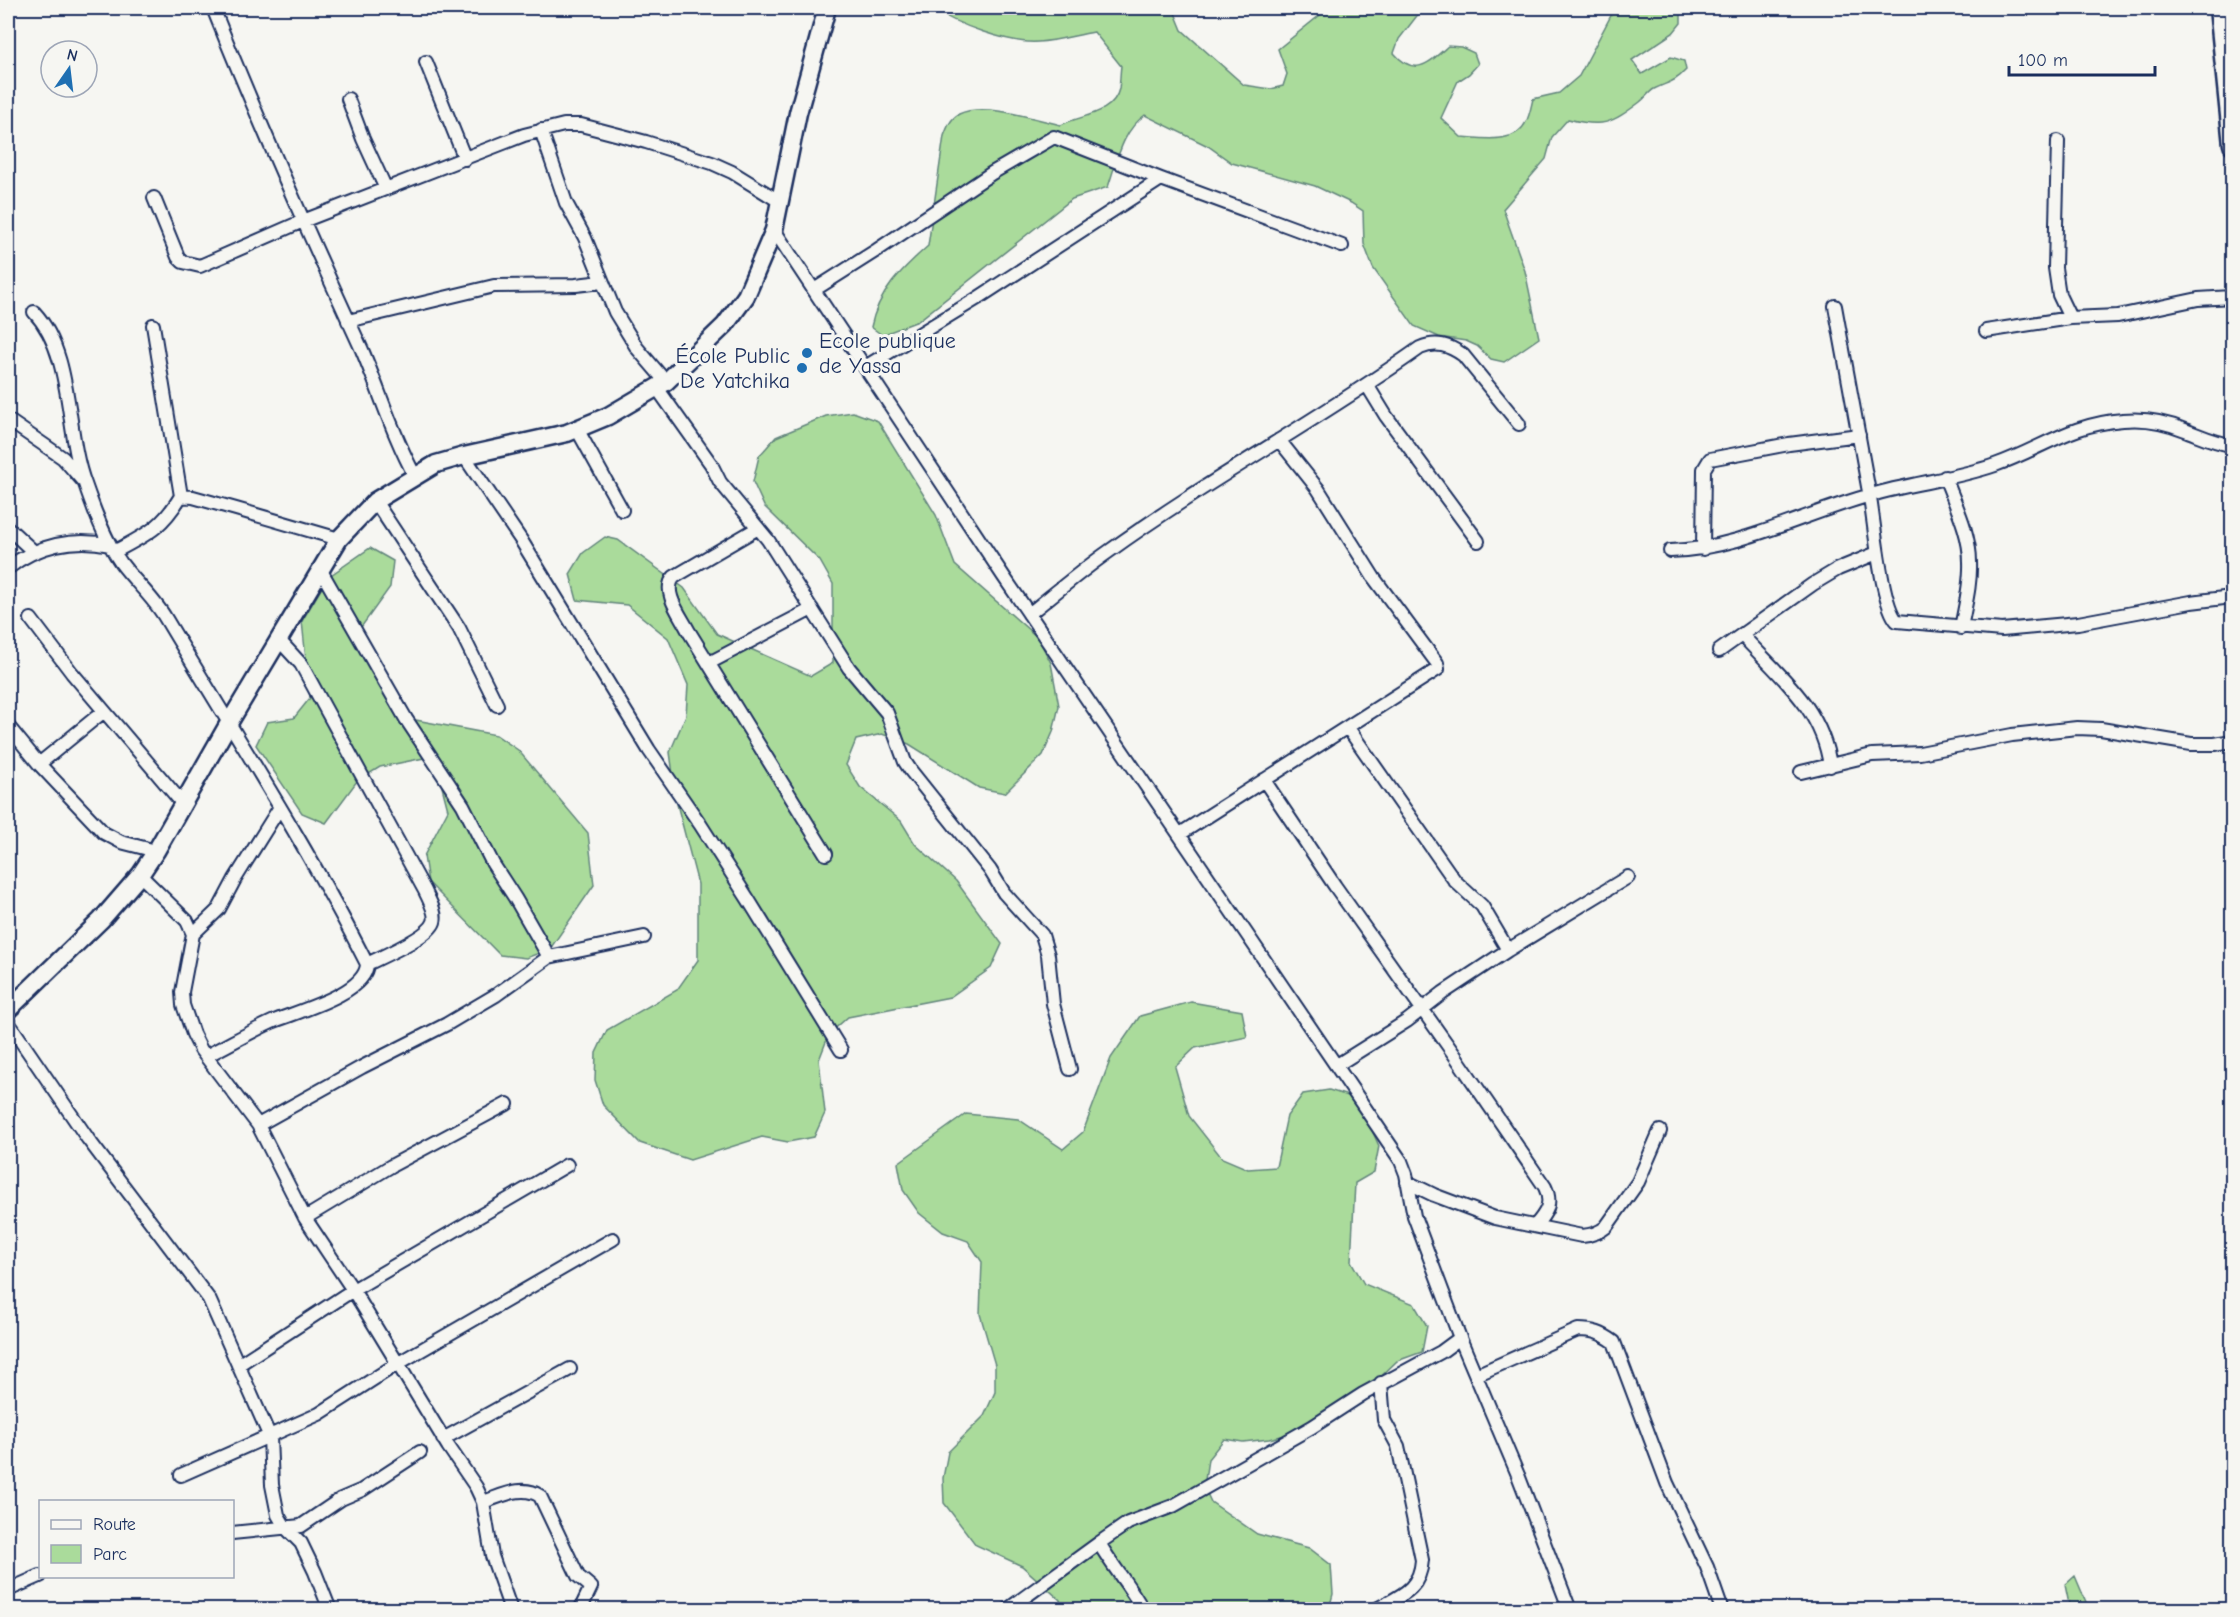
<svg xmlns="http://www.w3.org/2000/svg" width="2240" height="1617" font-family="'Comic Neue',sans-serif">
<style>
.green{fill:#aadb9b;stroke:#62857c;stroke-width:1.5}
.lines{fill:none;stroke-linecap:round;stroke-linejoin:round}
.minor-casing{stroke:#1b2f5e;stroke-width:16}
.secondary-casing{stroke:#1b2f5e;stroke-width:21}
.minor{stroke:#f6f6f2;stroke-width:12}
.secondary{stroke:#f6f6f2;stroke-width:16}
.poi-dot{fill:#1f6fb2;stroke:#f6f6f2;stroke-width:2}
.labels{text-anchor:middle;stroke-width:6;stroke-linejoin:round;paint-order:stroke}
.poi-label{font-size:22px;fill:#1b2f5e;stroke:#f6f6f2;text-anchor:start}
</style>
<rect width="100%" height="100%" fill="#f6f6f2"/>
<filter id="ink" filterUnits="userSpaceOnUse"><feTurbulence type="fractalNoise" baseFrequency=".0167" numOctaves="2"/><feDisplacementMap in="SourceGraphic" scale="12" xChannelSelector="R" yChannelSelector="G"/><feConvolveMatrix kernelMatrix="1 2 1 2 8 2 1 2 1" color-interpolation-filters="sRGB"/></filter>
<g filter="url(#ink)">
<!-- green -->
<path class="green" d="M932,8h241l9,22 62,55 27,4 12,-3 4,-12 -9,-25 42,-34 4,-7h99l-24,31 -5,14c21,25 35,10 54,-7l13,1 13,6 4,11 -9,10 -11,7 -17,37 20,19c21,1 54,8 65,-15 4,-7 5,-16 7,-23l26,-6 20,-17 36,-68h66v15l-8,10 -41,27 10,14 29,-17 13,4 2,9c-12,13 -18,12 -32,19 -5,3 -9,9 -14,13 -29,22 -37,26 -72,17l-16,18 -6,22 -43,50 22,62 14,67 -35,24 -13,-3 -14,-13 -11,-5 -27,-4 -25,-11 -41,-58 -9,-24 -1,-33 -12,-8 -36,-17 -83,-23 -24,-17 -63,-31c-23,16 -28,46 -37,72l-36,12 -154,122 -36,14 -11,-8c7,-35 31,-58 57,-81l16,-110c3,-8 6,-17 15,-22 25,-12 76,5 102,11 19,-10 52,-10 58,-36 1,-7 1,-16 2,-23l-27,-34c-18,3 -37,9 -56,10 -29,2 -83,-18 -106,-34z
M853,412l25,9 58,94 19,50 83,73 13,25 8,43 -6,26 -10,23 -38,38 -26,-5 -70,-44 -27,-10 -26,6 -10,25 14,22 41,34 14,23 41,37 46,63 -11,24 -41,29 -102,20 -19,17 -10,26 6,53 -11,24 -26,5 -26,-5 -72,23 -50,-17 -37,-38 -8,-25 1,-27 11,-23 70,-40 21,-30v-76l-21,-80 -7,-52 16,-37 2,-30 -20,-47 -41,-33 -50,-5 -7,-26 13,-21 22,-16 13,3 66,48 33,46 94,42 22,-13v-79l-13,-23 -56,-55 -11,-24 6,-26 17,-19 50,-21z
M370,548l23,13 -3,26 -31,43 33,76 24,14 80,15 22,15 70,83 6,52 -44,64 -24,9 -26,-3 -72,-73 -4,-26 24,-46 -14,-54 -54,11 -23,14 -31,42 -24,-10 -46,-68 11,-23 27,-4 16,-20 -8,-77 26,-44z
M1191,1002l51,9 5,26 -52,11 -20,19 14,49 33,42 26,11 28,-2 11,-51 16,-22 26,-4 29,9 21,47 -5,26 -19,11 -4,78 13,23 50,20 13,22 -5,26 -25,9 -34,33 -69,39 -25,6 -26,3 -19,-3 -16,20 -4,28 7,15 46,32 52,14 22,17 2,29 -4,15h-267l-2,-9 -38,-34 -46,-21 -32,-42 -1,-25 5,-26 36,-36 11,-24v-27l-15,-51 2,-52 -14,-21 -25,-9 -24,-19 -16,-23 -5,-27 68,-49 52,5 45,30 20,-17 28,-74 29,-42z
M2075,1576l14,33h-19l-5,-24z"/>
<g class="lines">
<defs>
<path id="minor" d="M213,8c46,115 97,229 149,342 18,42 31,86 53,126
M426,62l39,97
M348,99l15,40 23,50
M541,130l25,73 19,35 30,74 22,36 29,34
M2058,141l-3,127 4,27 11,23
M154,198l24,59 5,5 17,4 103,-45 221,-86 40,-10h17l65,17 66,21 20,9 47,29
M774,230l230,347 397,584 5,13 8,42 46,122 58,137 52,135
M814,290l63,-40 115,-77 62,-36 107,42 181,67
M1835,306c11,62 23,124 34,186 5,26 12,113 28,129l105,9 76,-7 113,-21 41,-5
M34,312c40,43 31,120 51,172 9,26 20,56 36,79 14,19 33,35 45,56 68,114 141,226 201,345 -1,30 -72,48 -95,58 -22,10 -44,23 -66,34
M348,321l146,-35 82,-1 26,-3
M153,325l28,171
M1986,331l84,-13 48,-2 80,-17 34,-2
M865,367l113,-69 183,-119
M1367,385l19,31 92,125
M657,388l54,76 9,18 48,58 81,128 38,45 18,49 6,9 79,99 14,23 38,42 6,20 5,49 17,65
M8,420l55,38 20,23
M577,429l45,81
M464,456l57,84 128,210 51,74 48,75 93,151
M1945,477c10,27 25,56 25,85 1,22 -5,44 -9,66
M375,501l84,127 38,77
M8,528l26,24
M758,528l-84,49c-13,14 7,39 14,53l138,224
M1703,549l1,-80 6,-10 79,-15 70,-9
M1670,551c70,-2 134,-38 201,-56 40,-12 84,-16 124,-30 46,-16 75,-41 128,-45 21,-2 43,2 62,10 16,6 30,13 47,15
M114,552c33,-18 47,-23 67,-56l12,1 43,12 103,30
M8,568c29,-23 66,-31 102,-23
M320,569l86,150 57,86 30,59 22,34 34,59
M1029,614c26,-21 52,-43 79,-62 101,-73 211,-132 312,-204 16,-7 29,-3 43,7l56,69
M31,619l41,54 111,131
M1742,635c37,41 80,72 88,131
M278,639l23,25 124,227c4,9 12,22 9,31 -5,15 -53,35 -67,42
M1719,651l94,-67 25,-15 39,-16
M709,663l103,-54
M8,726l31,38 65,69 17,9 35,9
M1348,728l107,153 27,25 26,44
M39,764l65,-53
M1801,772l71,-17 48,-2 92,-18 65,-7 24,1 90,15h24l17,-3
M1264,780l71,106 121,171 89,130c8,17 1,26 -10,39
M1180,834l258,-165 -1,-6 -63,-85 -56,-89 -39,-49
M140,875l47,46 6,13 -11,58 1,13 10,29 8,16 57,75 47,93 48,72 95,156 28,41 7,15 9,54 19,54
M193,934l26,-25 16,-30 45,-72
M8,1022l80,117 121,160 61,138 2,48 6,30 7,12 16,16 14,29 15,38
M1337,1065l70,-44 36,-28 65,-43 120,-73
M258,1125l104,-58 85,-43 49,-29 53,-38 95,-20
M1407,1182l27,13 61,23 87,18c10,-1 17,-3 24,-9l32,-45 22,-51
M305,1218l86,-52 116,-62
M238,1365l115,-75 214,-125
M1476,1375l102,-45c15,0 24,3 36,12l53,141 40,84 15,43
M443,1439l127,-70
M181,1475l138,-61 78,-50 216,-125
M483,1502c19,-6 40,-18 57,-6l38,80 13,11 -11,23
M232,1533l69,-7 40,-27 21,-9 58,-38
M8,1590l32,-14
M1007,1610l92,-67
M1143,1610c-13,-24 -31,-44 -44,-67l29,-20 45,-17 139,-79 51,-33 78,-42 19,-14
M1375,1610c24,-14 45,-19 47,-50l-24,-114 -14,-26 -3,-37"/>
<path id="secondary" d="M2218,8l14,137
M8,1010l93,-90 39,-45 16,-24 73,-128 110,-184 36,-38 61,-37 28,-8 103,-23 41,-17 58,-34 59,-57 21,-29 28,-66 24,-117 29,-105"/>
</defs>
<!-- minor casing -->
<use href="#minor" class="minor-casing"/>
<!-- secondary casing -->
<use href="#secondary" class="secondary-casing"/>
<!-- minor -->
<use href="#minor" class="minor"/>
<!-- secondary -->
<use href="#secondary" class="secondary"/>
</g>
</g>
<!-- markers -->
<g class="poi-dot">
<circle cx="807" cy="353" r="6"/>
<circle cx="802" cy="368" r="6"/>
</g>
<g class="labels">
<!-- poi labels -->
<g class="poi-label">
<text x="819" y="348">Ecole publique<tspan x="819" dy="25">de Yassa</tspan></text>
<text x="790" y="363" text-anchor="end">École Public<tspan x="790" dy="25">De Yatchika</tspan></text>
</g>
</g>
<!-- margin -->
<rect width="2240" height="1617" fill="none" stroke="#f6f6f2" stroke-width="30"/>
<rect x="15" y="15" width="2210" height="1587" fill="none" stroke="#1b2f5e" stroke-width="2" filter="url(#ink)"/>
<!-- legend -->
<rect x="39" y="1500" width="195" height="78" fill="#f6f6f2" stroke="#9ea6b7" stroke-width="1.5"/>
<rect x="51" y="1520" width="30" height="9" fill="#f6f6f2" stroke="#9ea6b7" stroke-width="1.5"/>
<text x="93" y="1530" font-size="18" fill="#1b2f5e">Route</text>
<rect x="51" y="1545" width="30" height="18" fill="#aadb9b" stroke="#9ea6b7" stroke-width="1.5"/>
<text x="93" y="1560" font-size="18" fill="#1b2f5e">Parc</text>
<!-- north arrow -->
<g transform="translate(69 69) rotate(14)"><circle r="28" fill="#f6f6f2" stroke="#9ea6b7" stroke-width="1.5"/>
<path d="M0-4.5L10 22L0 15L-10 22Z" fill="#1f6fb2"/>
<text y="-9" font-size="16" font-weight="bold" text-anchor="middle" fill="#1b2f5e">N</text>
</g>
<!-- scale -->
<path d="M2009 66v9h146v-9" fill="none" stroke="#1b2f5e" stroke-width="3"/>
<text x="2018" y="66" font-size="18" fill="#1b2f5e" stroke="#f6f6f2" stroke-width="4.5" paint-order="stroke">100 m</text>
</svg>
